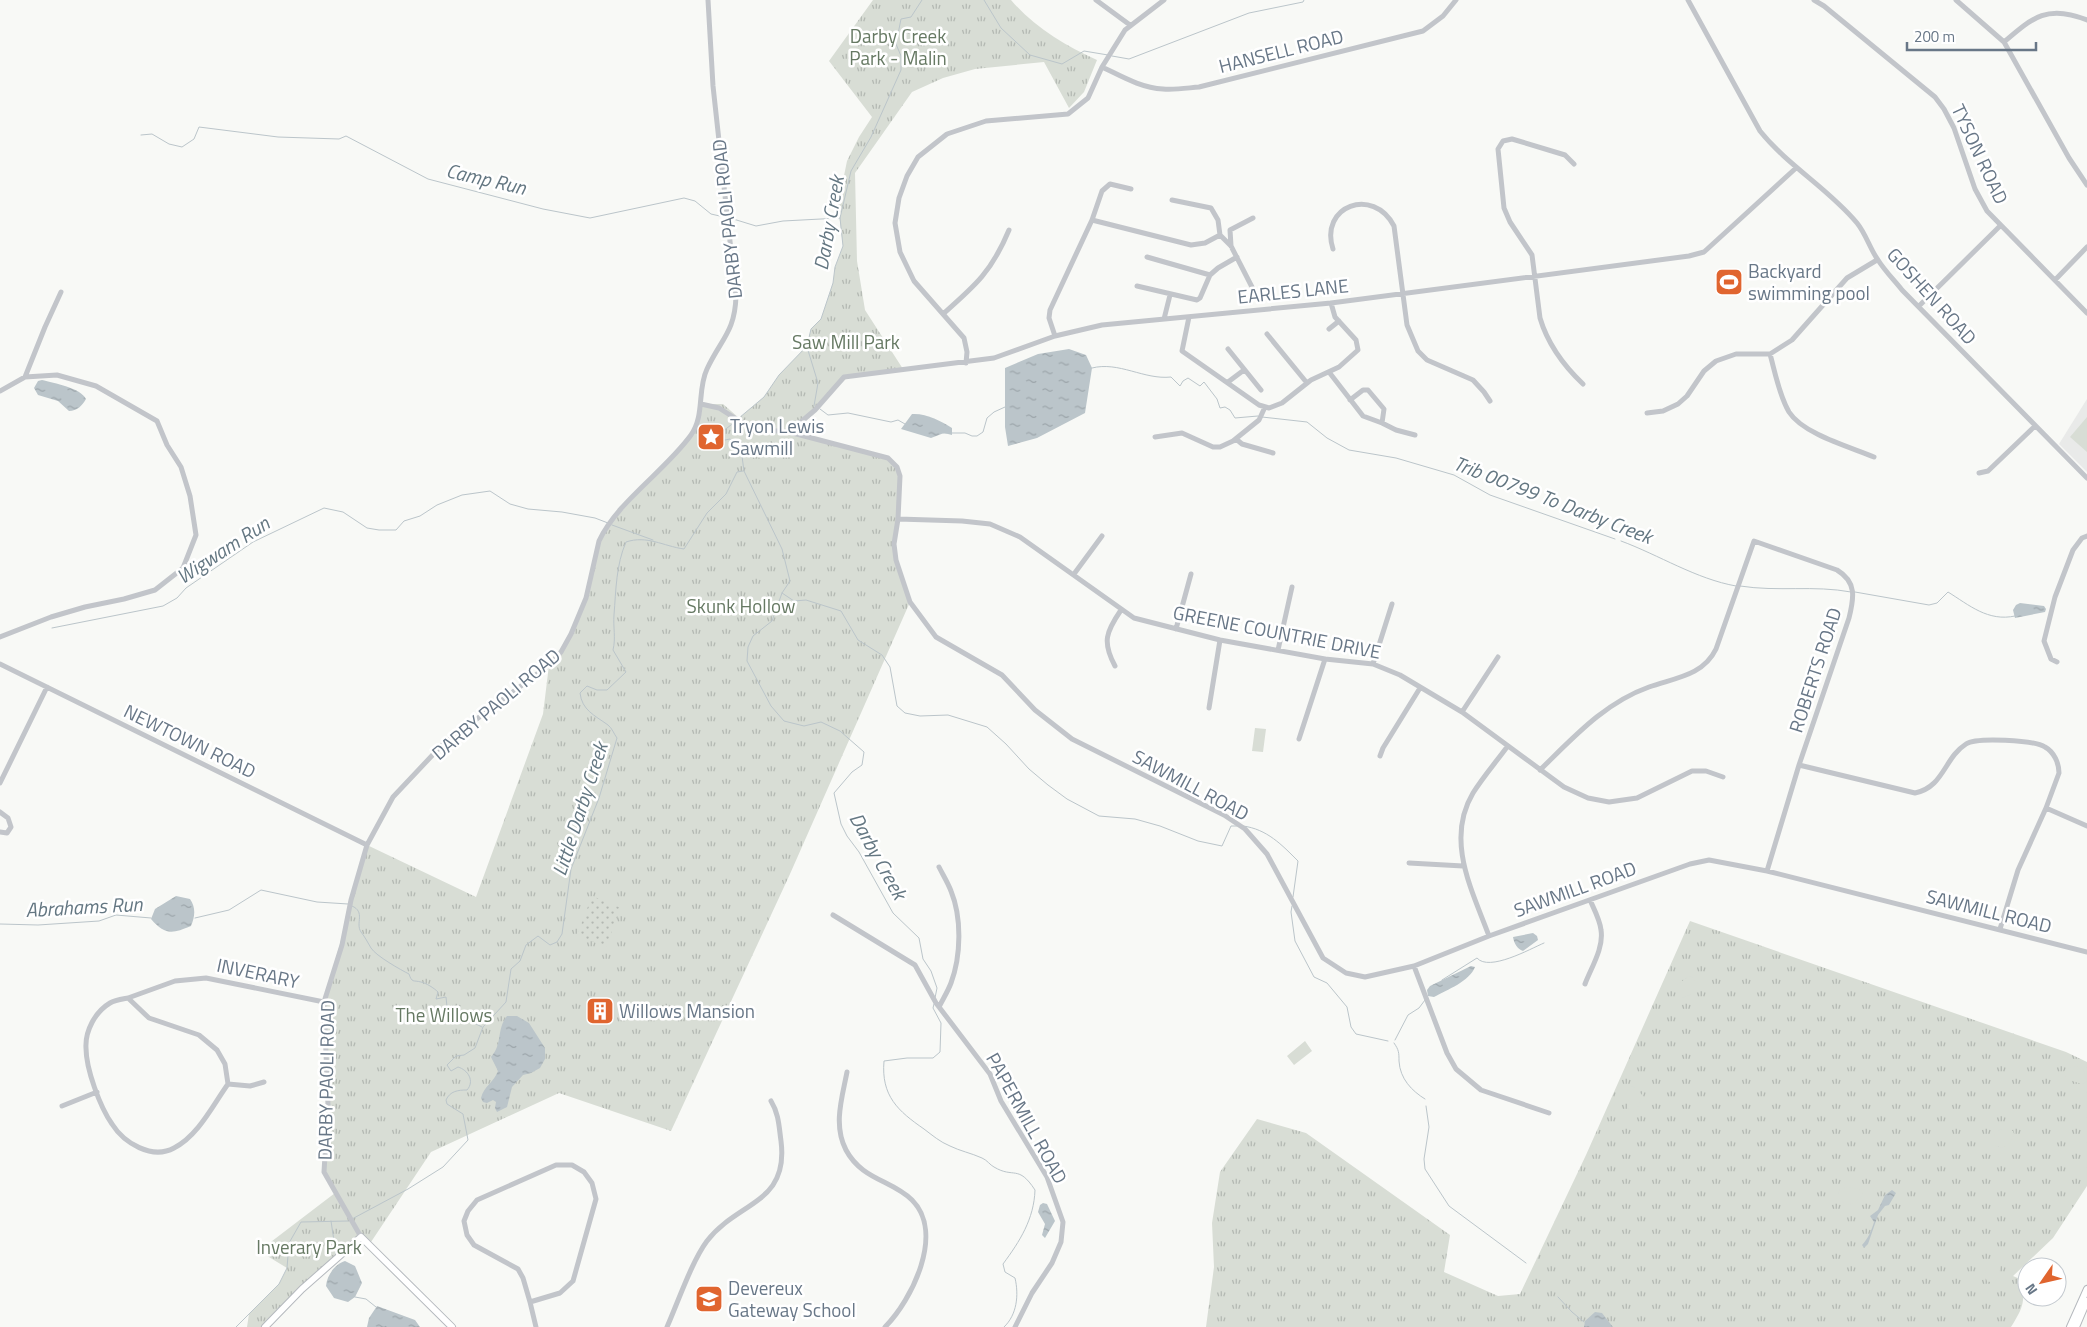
<svg xmlns="http://www.w3.org/2000/svg" width="2087" height="1327" font-family="'Titillium Web',sans-serif">
<style>
.built{fill:#e9eae9}
.grass{fill:url(#grass-tufts)}
.garden{fill:url(#garden-dots)}
.pitch{fill:#d8ddd5}
.water{fill:url(#water-ripples)}
.lines{fill:none;stroke-linecap:round;stroke-linejoin:round}
.stream{stroke:#bbc5ca;stroke-width:1}
.major-casing{stroke:#b5b9be;stroke-width:8}
.minor{stroke:#c2c5ca;stroke-width:5}
.major{stroke:#fff;stroke-width:6}
.labels{text-anchor:middle;stroke-width:5;stroke-linejoin:round;paint-order:stroke}
.park-label{font-size:19px;fill:#667963;stroke:#fff}
.street-label{font-size:19px;fill:#687787;stroke:#fff}
.poi-label{font-size:19px;fill:#687787;stroke:#fff;text-anchor:start}
.water-label{font-size:20px;font-style:italic;fill:#647782;stroke:#fff}
</style>
<defs>
<pattern id="grass-tufts" width="24" height="20" patternUnits="userSpaceOnUse" patternTransform="scale(1.25)"><rect width="24" height="20" fill="#d8ddd5"/><path d="M3 7l-1-3M5 7V3M7 7l1-3M15 17l-1-3M17 17v-4M19 17l1-3" fill="none" stroke="#b3b8b2"/></pattern>
<pattern id="garden-dots" width="8" height="8" patternUnits="userSpaceOnUse" patternTransform="scale(1.25)"><rect width="8" height="8" fill="#d8ddd5"/><path d="M2 2h.1M6 6h.1" fill="none" stroke="#b3b8b2" stroke-width="1.8" stroke-linecap="round"/></pattern>
<pattern id="water-ripples" width="26" height="14" patternUnits="userSpaceOnUse" patternTransform="scale(1.25)"><rect width="26" height="14" fill="#bbc5ca"/><path d="M2 4q2-2 4 0t4 0M15 11q2-2 4 0t4 0" fill="none" stroke="#9ca5aa"/></pattern>
</defs>
<rect width="100%" height="100%" fill="#f8f9f6"/>
<!-- built -->
<path class="built" d="M2087,399v73l-28,-28z"/>
<!-- grass -->
<path class="grass" d="M873,0h138c23,27 54,46 86,60l-13,32 -15,16 -25,-46 -69,7 -32,9 -31,14 -57,81 2,88 8,49 38,59 -53,6 -61,57 99,26 9,9 3,9 -6,68 2,16 14,42 -120,272 -119,257 -112,-38 -128,59 -62,93 -8,-8 -96,90h-18l2,-13 30,-30 8,-16 -28,-17 76,-58 -11,-21 4,-67 -4,-103 43,-157 109,52 67,-183 6,-49 12,-13 25,-54 16,-65 90,-99 9,-30h22l16,14 25,-21 15,-22 28,-29 4,-17 10,-10 12,-36 2,-16 8,-21 -5,-41 9,-44 12,-24 13,-20 -43,-56z
M1690,921l376,131 21,10v124l-34,52 -40,38 7,3c7,22 2,30 -9,48h-805l8,-60 -2,-44 8,-51 37,-53 49,14 144,102 -6,37 54,24 22,-2 66,-139z"/>
<!-- garden -->
<path class="garden" d="M592,896l29,12 -15,39 -29,-12z"/>
<!-- pitch -->
<path class="pitch" d="M2087,417v35l-17,-15z
M1255,728l11,1 -3,23 -11,-1z
M1689,976l5,2 1,4 -3,3v9l-10,4 -5,-5 1,-9z
M1305,1041l7,10 -18,14 -7,-9z
M2075,1066l8,2 4,14 -5,2 -16,-5 -2,-8z
M1631,1086l5,2 7,8 -8,17 -8,-5 2,-6 -2,-13z
M2002,1129l11,2 1,3 -3,8 -8,6 -7,-2 -2,-11 3,-4z
M1849,1187l10,2 4,5 -8,9 -9,2 -6,-5 -2,-6 2,-5z
M1993,1261h5l3,3 -3,15 -5,4 -6,-2c-5,-9 0,-13 6,-20z"/>
<!-- water -->
<path class="water" d="M1069,349l17,6 6,13 -7,45 -48,25 -29,8 -3,-19v-59l33,-14z
M42,380c12,3 39,8 44,19 -4,7 -9,12 -17,12l-11,-10 -20,-6 -4,-7 4,-7z
M912,414c14,-1 29,7 40,14v7l-8,-2 -13,5 -30,-9z
M2020,603l24,3 2,3 -1,3 -30,6 -2,-8 3,-5z
M176,896l14,3c6,9 5,17 1,27 -19,8 -26,9 -40,-7l4,-10z
M1533,933l4,3 1,4 -15,11c-6,-2 -9,-8 -10,-14z
M1471,966l4,1c-5,14 -28,23 -41,30l-6,-1 -1,-6 3,-4z
M507,1016h10l12,7 16,25v11l-5,9 -9,5 -8,2 -11,12 -5,20 -10,5 -2,-4 1,-6 -3,-2 -6,3 -4,-1 -2,-4c3,-12 13,-16 17,-27l-7,-14c12,-13 5,-27 16,-41z
M1892,1190l4,3 -7,12 -4,1 -7,9 -10,29 -4,4 -2,-3c6,-6 10,-16 12,-23l-4,-6 8,-6 7,-15z
M1043,1203l4,1 8,17 -10,17 -3,-3 3,-11 -7,-12 2,-7z
M345,1261l10,5 7,17 -7,14 -7,5 -14,-4 -8,-12c1,-11 9,-22 19,-25z
M377,1306l38,14 5,7h-53l2,-9z
M1595,1312l7,1 11,14h-29l1,-6z"/>
<g class="lines">
<!-- stream -->
<path class="stream" d="M984,0l17,28 29,27 32,9 22,-13 24,4
M1112,56l17,3 120,-46 54,-11 1,-2
M141,135l11,-1 17,10 13,3 12,-8 5,-12 79,10 61,2 7,-3 82,43 115,30 47,9 94,-20 11,3 16,13 13,3
M730,218l26,8 27,-5 57,-3
M807,347l11,36 -4,23
M1092,368c27,-7 52,12 79,9l9,9 3,-5 5,-3 12,8 4,-4 13,17 3,9 5,-1 5,3 5,8 23,-2
M820,409l8,6 20,-2 43,9 7,-2 7,4
M1262,417l45,5 20,16 22,12 47,8 58,17 36,20 125,44
M739,418l25,-21 15,-22 28,-29 4,-17 10,-10 12,-36 2,-16 8,-21 -3,-28 11,-47 20,-34 30,-67v-14l-5,-12 5,-25 10,-2 11,-17
M736,421l-14,11 -1,6 4,2 5,-1 11,10 3,22 38,78 8,32 -8,12 -10,28 -19,15 -5,11 -1,14 24,45 13,15 20,5 17,-4 19,9 24,21 -2,13 -10,7 -18,21 7,31 6,12 12,16 34,61 26,25 4,21 8,12 6,17 -2,10
M943,433h22l7,3h5l6,-4 4,-14 7,-6 11,-5
M612,525l41,15
M1621,541c38,14 75,38 115,45
M1740,586c38,6 74,-1 111,6
M1855,592l74,13 8,-2 11,-11c21,13 40,30 67,24
M782,593l12,8 12,-1 35,11 17,29 24,15 8,12 7,39 8,7 15,3 28,-1 39,12 19,17 23,25 19,16 19,14 32,17 36,3 25,7 38,15 24,5 9,-20h6
M52,628l111,-22 14,-8 9,-10 67,-46 71,-34 19,4 24,16 12,2h17l8,-9 16,-5 17,-11 25,-10 28,-4 20,13 18,5 34,3 33,6 13,5
M1243,826c24,3 39,19 55,35l-5,36
M352,906c14,6 3,17 9,26 4,5 7,11 10,16 5,8 30,22 38,26 3,9 4,6 12,8 5,1 13,6 17,10l-2,7 10,-2 1,10 18,7 7,8 10,5
M1292,906l-1,6 4,29 19,36 13,6 20,24 4,20 5,7 32,7
M195,918l34,-8 32,-20 56,12 31,2
M0,924l38,1 61,-4 17,-6 35,3
M1442,980l35,-22c12,14 53,-9 67,-15
M934,1004l-1,4 8,15 -1,29 -7,6h-26l-23,3c-3,35 14,50 40,68 8,6 16,13 26,17 10,5 21,7 32,12 5,2 8,7 12,9 20,12 24,-3 41,23 -1,29 -15,51 -32,74l2,8 10,6c4,17 2,37 -11,49
M1395,1040l13,-25 11,-7 6,-8
M1394,1043c5,7 5,10 5,18 1,18 13,30 26,38
M1426,1106l3,21 -5,32 1,10 24,37 77,57
M352,1219l56,-30 35,-22 25,-27 -5,-26 -16,-10 -1,-4c4,-9 12,-10 21,-10 8,-9 1,-20 -9,-23l-7,4 -4,-6 9,-9 8,-1 11,-7 8,-21 23,-25 5,-33 9,-8 6,-16 12,-9 12,9 7,-3 5,-8 9,-65 28,-71 18,-60c-3,-4 -5,-10 -9,-13 -14,-10 -26,-15 -28,-32l7,-7 10,4h10l19,-18 -13,-22c3,-12 0,-23 1,-35 2,-25 2,-50 12,-73 21,-7 37,4 58,7l23,-36 19,-19 11,-22 6,-1
M331,1221l5,33
M355,1297l11,2 10,8
M1558,1297l14,15 12,10
M236,1327l43,-43 8,-16 2,-25 12,-21 47,-1"/>
<defs>
<path id="major" d="M265,1327l37,-38 59,-52 91,90
M2070,1327l17,-38
M2076,1327l11,-26"/>
</defs>
<!-- major casing -->
<use href="#major" class="major-casing"/>
<!-- minor -->
<path class="minor" d="M1096,0l34,25
M1688,0l72,131c28,35 69,58 97,92 9,11 13,26 21,37 7,11 16,20 24,30l185,188
M1814,0l10,6 111,91 9,12 10,19 21,61 12,22 100,102
M1956,0l48,42 65,116 18,27
M2004,42c29,-25 44,-38 83,-22
M1102,67c19,9 39,21 61,22 12,1 24,-1 36,-2l224,-56 20,-15 13,-16
M1574,164l-9,-9 -53,-16 -9,2 -5,8 6,59 6,14 22,33 8,63c8,27 23,47 43,66
M1172,200l39,8 7,12 2,15 11,11 23,45
M1092,220l99,25 14,-2 15,-8
M1231,246l-1,-16 23,-12
M1333,249c-14,-43 40,-63 61,-23l13,99 11,26 9,9 46,20 11,12 6,9
M1147,257l63,18
M2055,280l32,-33
M1137,286l60,14 3,-2 10,-23 8,-7 19,-11
M1919,306l81,-80
M943,314c33,-29 49,-43 66,-84
M1189,317l-7,34 77,54 10,3 13,-5 29,-23 28,-13 19,-17 -2,-10 -21,-23 -4,-14
M1164,319l6,-24
M1329,329l10,-8
M1267,334l40,49
M1055,336l-6,-18 1,-8 42,-90 10,-29 8,-7 21,5
M1228,349l33,41
M1770,354c5,18 9,41 19,58 14,22 61,35 85,45
M966,363l1,-11 -3,-14 -50,-57 -14,-29 -5,-29 4,-25 8,-22 11,-19 29,-23 39,-13 82,-7 20,-16 14,-31 23,-37 39,-30
M1329,372l34,44 19,7 14,7 19,5
M25,377l20,-50 16,-35
M1228,382l16,-12
M0,391l25,-14 32,-2 39,11 61,35 10,24 14,22 9,29 6,39 -13,33 -28,22 -31,9 -39,8 -34,10 -51,20
M1350,400l13,-10h5l16,19 -2,14
M701,404l18,4 33,21 37,3 99,26 9,9 3,9 -2,43 -4,25 2,16 14,42 26,35 66,38 33,35 37,29 152,76 21,14 22,25 56,104 23,15 19,4 49,-11 75,-30 201,-72 19,-4 58,11 320,81
M1647,413l16,-2 15,-7 9,-8 17,-25 12,-10 20,-7h34l22,-14 55,-62 30,-18
M789,432l26,-22 29,-33 150,-19 61,-22 47,-11 229,-22 358,-47 15,-4 92,-84
M1155,437l27,-4 31,14h7l13,-6 26,-21 6,-13
M1236,439l6,5 31,9
M1979,473l9,-2 47,-45
M898,519l64,2 28,3 30,13 114,81 86,22 105,19 48,5 27,11 62,37 102,75 24,11 21,4 28,-4 55,-27h14l17,6
M1074,574l28,-38
M1176,629l15,-55
M1278,650l14,-63
M2057,662l-6,-3 -7,-18 11,-44 18,-47 9,-12 5,-2
M0,664l367,181
M1373,664l19,-60
M1115,666c-13,-24 -9,-34 6,-56
M1209,708l11,-68
M1462,712l36,-55
M1299,739l26,-80
M1380,756l3,-8 37,-60
M1799,765l116,28c29,-6 29,-35 51,-49 10,-7 68,-4 79,3 9,5 14,16 14,26l-13,35 -28,62 -18,59
M1540,770c33,-32 64,-67 109,-83 25,-9 54,-11 67,-38l38,-108 83,29c20,12 17,28 12,48l-50,147 -32,106
M0,783l47,-96
M2046,808l41,18
M0,812l8,6 3,9 -4,6 -7,-1
M1409,863l54,3
M833,915l82,50 21,38 54,71 11,27 46,76 16,45 -2,20 -9,21 -20,30 -17,34
M1489,936c-17,-46 -44,-96 -16,-143 10,-16 23,-31 34,-46
M1414,966l33,87 9,16 25,21 68,23
M1585,984c6,-16 19,-36 16,-54 -1,-10 -7,-21 -11,-30
M128,998l21,20 50,17 18,15 8,14 3,20c-15,21 -30,52 -54,64 -22,12 -50,-5 -62,-24 -12,-17 -26,-55 -26,-76 -1,-17 9,-36 24,-45 5,-3 13,-4 18,-5z
M128,998l47,-17 31,-3 118,24
M939,1007c4,-8 9,-16 12,-24 10,-27 11,-65 0,-92 -3,-8 -8,-16 -12,-24
M847,1072c-5,26 -14,53 -1,78 16,30 46,30 66,50 33,33 0,100 -27,127
M228,1084l22,2 14,-4
M62,1106l35,-14
M556,1165h16l12,7 8,11 4,16 -23,82 -13,12 -30,9 -7,-24 -5,-9 -44,-24 -7,-10 -3,-14 4,-10 9,-11z
M361,1237l-37,-65 4,-67 -4,-103 18,-57 9,-45 16,-55 26,-48 49,-52 107,-80 12,-13 10,-18 15,-36 13,-57c18,-39 66,-70 92,-106 14,-20 6,-45 16,-66 14,-30 28,-37 29,-73l-23,-210 -5,-86
M530,1302l6,25
M667,1327c11,-25 25,-66 40,-86 31,-40 82,-37 74,-100 -2,-14 -2,-27 -10,-40"/>
<!-- major -->
<use href="#major" class="major"/>
</g>
<!-- icons -->
<defs>
<symbol id="stadium-square" viewBox="-11 -11 22 22"><rect x="-9" y="-9" width="18" height="18" rx="4" fill="#e0652f" stroke="#fff"/><path d="M0-5a6.5 5 0 1 0 0 10a6.5 5 0 1 0 0-10ZM-3.5-1.8h7v3.6h-7Z" fill="#fff"/></symbol>
<symbol id="sight-square" viewBox="-11 -11 22 22"><rect x="-9" y="-9" width="18" height="18" rx="4" fill="#e0652f" stroke="#fff"/><path d="M0-6L1.8-2.2L6-1.7L2.9 1.2L3.7 5.4L0 3.3L-3.7 5.4L-2.9 1.2L-6-1.7L-1.8-2.2Z" fill="#fff"/></symbol>
<symbol id="building-square" viewBox="-11 -11 22 22"><rect x="-9" y="-9" width="18" height="18" rx="4" fill="#e0652f" stroke="#fff"/><path d="M-4-6H4V6H1V3H-1V6H-4ZM-2.5-4.3h1.7v1.8h-1.7ZM.8-4.3h1.7v1.8H.8ZM-2.5-1h1.7V.8h-1.7ZM.8-1h1.7V.8H.8Z" fill="#fff"/></symbol>
<symbol id="school-square" viewBox="-11 -11 22 22"><rect x="-9" y="-9" width="18" height="18" rx="4" fill="#e0652f" stroke="#fff"/><path d="M0-5L7-2L0 1L-7-2ZM-4 1L0 2.5L4 1V4Q0 6-4 4Z" fill="#fff"/></symbol>
</defs>
<g fill-rule="evenodd">
<use href="#stadium-square" x="1713" y="266" width="32" height="32"/>
<use href="#sight-square" x="695" y="421" width="32" height="32"/>
<use href="#building-square" x="584" y="995" width="32" height="32"/>
<use href="#school-square" x="693" y="1283" width="32" height="32"/>
</g>
<g class="labels">
<!-- park labels -->
<g class="park-label">
<text x="898" y="43">Darby Creek<tspan x="898" dy="22">Park - Malin</tspan></text>
<text x="846" y="349">Saw Mill Park</text>
<text x="741" y="613">Skunk Hollow</text>
<text x="444" y="1022">The Willows</text>
<text x="309" y="1254">Inverary Park</text>
</g>
<!-- street labels -->
<g class="street-label">
<text transform="translate(1281 51) rotate(-14)" y="7">HANSELL ROAD</text>
<text transform="translate(1980 154) rotate(65)" y="7">TYSON ROAD</text>
<text transform="translate(727 219) rotate(-96)" y="7">DARBY PAOLI ROAD</text>
<text transform="translate(1293 291) rotate(-6)" y="7">EARLES LANE</text>
<text transform="translate(1932 296) rotate(48)" y="7">GOSHEN ROAD</text>
<text transform="translate(1277 632) rotate(11)" y="7">GREENE COUNTRIE DRIVE</text>
<text transform="translate(1815 670) rotate(-72)" y="7">ROBERTS ROAD</text>
<text transform="translate(496 704) rotate(-40)" y="7">DARBY PAOLI ROAD</text>
<text transform="translate(190 741) rotate(26)" y="7">NEWTOWN ROAD</text>
<text transform="translate(1191 785) rotate(28)" y="7">SAWMILL ROAD</text>
<text transform="translate(1575 889) rotate(-20)" y="7">SAWMILL ROAD</text>
<text transform="translate(1989 911) rotate(14)" y="7">SAWMILL ROAD</text>
<text transform="translate(258 973) rotate(12)" y="7">INVERARY</text>
<text transform="translate(326 1080) rotate(-89)" y="7">DARBY PAOLI ROAD</text>
<text transform="translate(1027 1118) rotate(61)" y="7">PAPERMILL ROAD</text>
</g>
<!-- poi labels -->
<g class="poi-label">
<text x="1748" y="278">Backyard<tspan x="1748" dy="22">swimming pool</tspan></text>
<text x="730" y="433">Tryon Lewis<tspan x="730" dy="22">Sawmill</tspan></text>
<text x="619" y="1018">Willows Mansion</text>
<text x="728" y="1295">Devereux<tspan x="728" dy="22">Gateway School</tspan></text>
</g>
<!-- water labels -->
<g class="water-label">
<text transform="translate(486 179) rotate(13)" y="7">Camp Run</text>
<text transform="translate(829 223) rotate(-80)" y="7">Darby Creek</text>
<text transform="translate(1553 500) rotate(21)" y="7">Trib 00799 To Darby Creek</text>
<text transform="translate(223 550) rotate(-33)" y="7">Wigwam Run</text>
<text transform="translate(580 809) rotate(-72)" y="7">Little Darby Creek</text>
<text transform="translate(878 856) rotate(61)" y="7">Darby Creek</text>
<text transform="translate(84 907) rotate(-3)" y="7">Abrahams Run</text>
</g>
</g>
<!-- north arrow -->
<g transform="translate(2042 1282) rotate(236)"><circle r="24" fill="#ffffff" stroke="#c3c9cf"/>
<path d="M0-4L9 19L0 12L-9 19Z" fill="#e0652f"/>
<text y="-8" font-size="14" font-weight="bold" text-anchor="middle" fill="#687787">N</text>
</g>
<!-- scale -->
<path d="M1907 42v8h129v-8" fill="none" stroke="#687787" stroke-width="2.5"/>
<text x="1914" y="42" font-size="15" fill="#687787" stroke="#ffffff" stroke-width="4" paint-order="stroke">200 m</text>
</svg>
